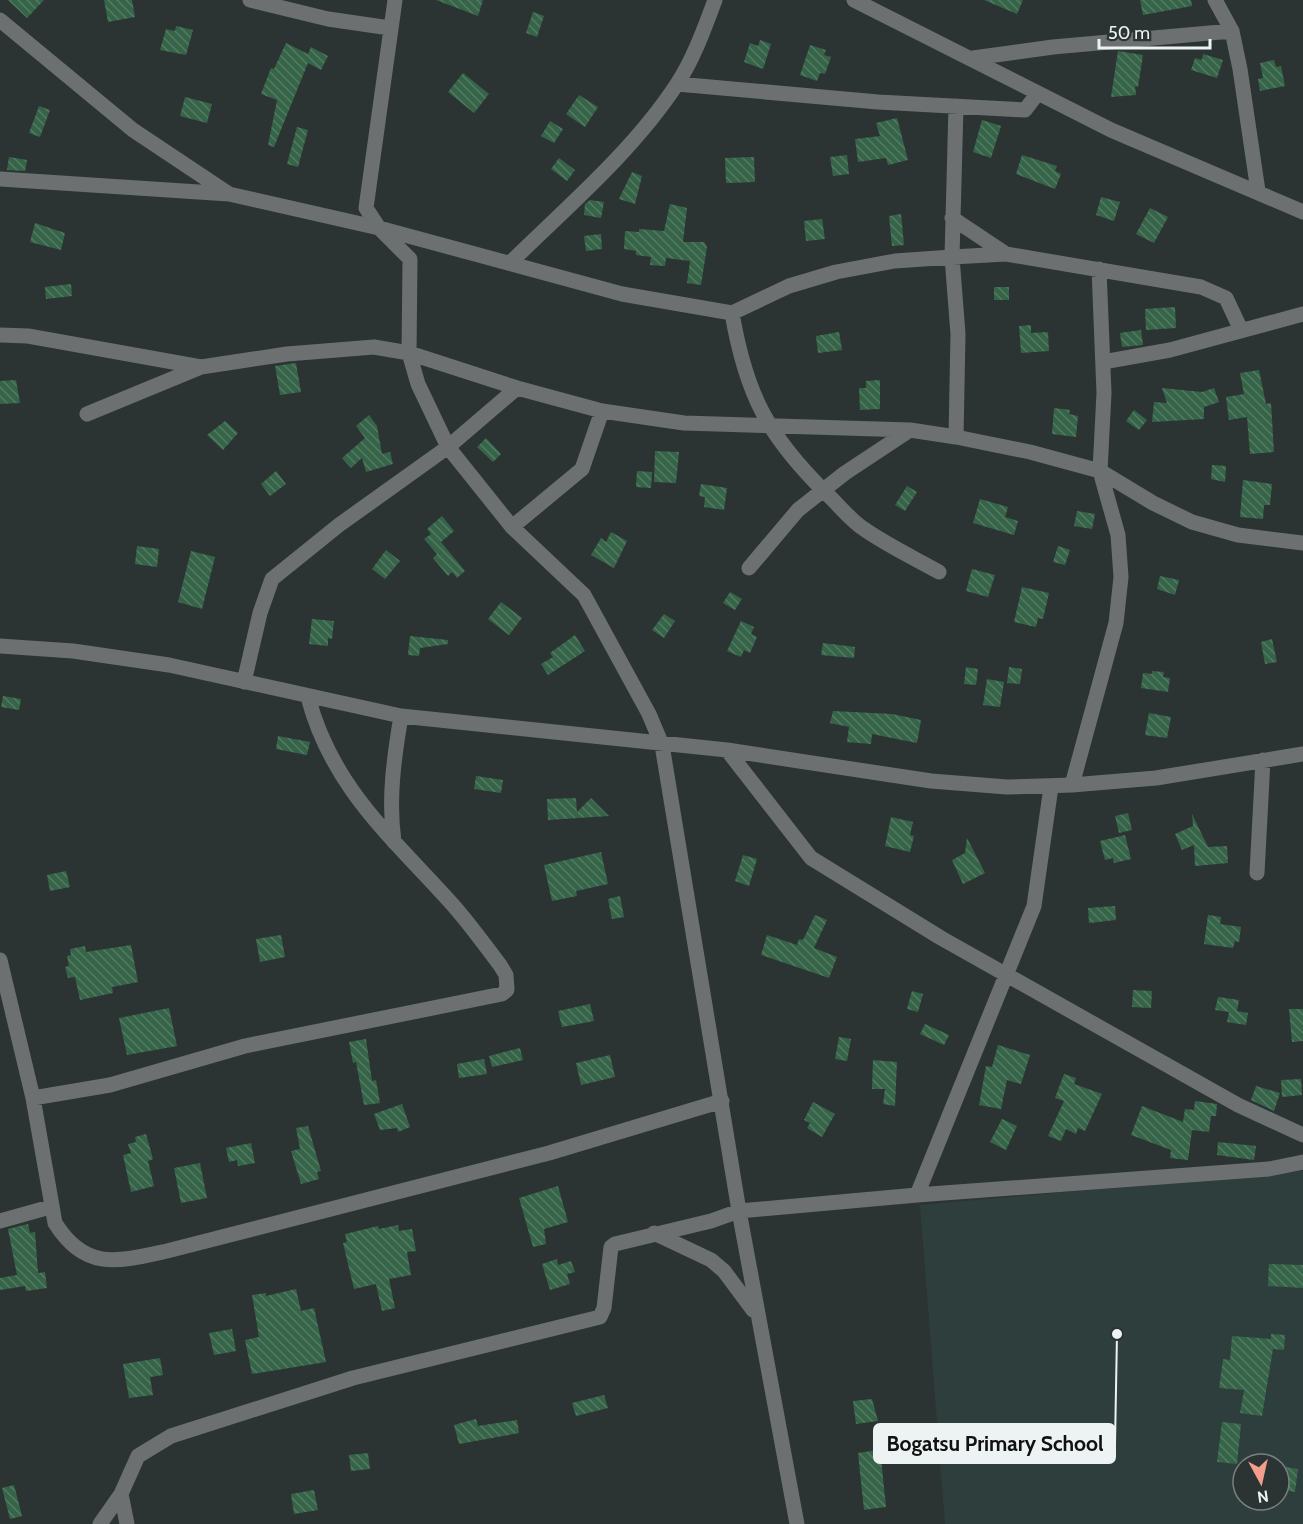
<svg xmlns="http://www.w3.org/2000/svg" width="1303" height="1524" font-family="Cabin,sans-serif">
<style>
.built{fill:#2e3e3c;fill-rule:evenodd}
.building{fill:url(#building-back-hatch)}
.lines{fill:none;stroke-linecap:round;stroke-linejoin:round}
.minor{stroke:#6c7071;stroke-width:15}
.leader{fill:none;stroke:#edf3f2;stroke-width:2}
.callout-dot{fill:#edf3f2;stroke:#2c3433;stroke-width:2}
.callout{fill:#edf3f2;stroke:#edf3f2;stroke-width:2}
.callout-label{font-size:21px;text-anchor:middle;font-weight:bold;fill:#111}
</style>
<defs>
<pattern id="building-back-hatch" width="6" height="6" patternUnits="userSpaceOnUse" patternTransform="scale(1.5)"><rect width="6" height="6" fill="#356448"/><path d="M-1 5l2 2M0 0l6 6M5-1l2 2" fill="none" stroke="#537b63"/></pattern>
</defs>
<rect width="100%" height="100%" fill="#2c3433"/>
<!-- built -->
<path class="built" d="M1303,1171v353h-358l-25,-319zM1243,1464h36v36h-36z"/>
<!-- building -->
<path class="building" d="M8,0h36l-17,18z
M104,0h28l3,17 -27,5z
M436,0h47l-5,16z
M984,0h39l-6,14z
M1140,0h51l1,6 -49,9z
M533,12l11,4 -7,21 -11,-4z
M176,26l17,4 -7,25 -26,-5 6,-21 9,2z
M760,40l11,4 -8,25 -19,-7 6,-19 8,3z
M286,43l22,11 3,-7 17,9 -7,14 -13,-7 -34,84 -6,-2 9,-45 -16,-6 10,-26 3,1z
M810,45l16,5 -2,5 7,2 -6,17 -5,-1 -3,8 -17,-6z
M1118,51l25,4 -5,32 -3,-1 1,9 -25,2z
M1203,54l20,6 -6,18 -26,-8 4,-12 7,2z
M1274,60l2,7 5,-1 4,20 -25,5 -2,-12 5,-1 -3,-15z
M463,73l26,21 -15,19 -26,-21z
M579,95l19,12 -13,20 -19,-13z
M185,97l27,7 -5,19 -27,-7z
M39,106l11,4 -10,27 -11,-4z
M897,118l11,42 -20,5 -2,-7 -28,4 -3,-23 25,-3 -4,-13z
M982,120l19,6 -10,32 -18,-6z
M550,121l13,8 -9,14 -13,-7z
M297,127l11,3 -10,37 -11,-3z
M847,155l2,19 -16,2 -3,-19z
M1022,155l35,11 -2,5 6,3 -6,15 -39,-15z
M9,157l18,3 -2,11 -18,-1z
M754,157l1,25 -29,1 -1,-25z
M559,158l16,12 -8,11 -16,-12z
M632,172l10,4 -7,28 -16,-5z
M1101,197l19,5 -6,19 -18,-6z
M590,200l14,2 -3,16 -17,-3 1,-11z
M670,204l17,4 -4,34h21l3,5 -6,38 -14,-2 3,-22 -24,-3 -1,8 -15,-1 1,-8 -15,-2v-4l-12,-2 1,-18 14,1v-3l25,2z
M1150,208l18,9 -14,26 -18,-9z
M901,214l3,31 -12,1 -3,-30z
M822,219l3,20 -19,2 -2,-20z
M35,223l30,10 -4,17 -31,-8z
M601,234l1,15 -16,2 -2,-15z
M71,284l1,12 -26,3 -1,-12z
M994,287h15v13h-15z
M1175,307l1,21 -30,2 -1,-21z
M1031,325v8l17,-1 1,19 -28,2 -2,-27z
M1141,330l2,15 -21,2 -2,-14z
M839,332l3,18 -24,3 -2,-17z
M296,363l5,29 -21,3 -5,-29z
M1259,370l7,34 5,-1 3,49 -24,2 -3,-37 -18,3 -3,-23 18,-3 -4,-21z
M16,380l4,23 -20,1v-23z
M880,380v29l-20,1 -1,-22h7v-7z
M1162,388l40,4 12,-4 5,14 -15,5v12l-52,3 2,-20 13,1z
M1054,408l16,2 -1,4 9,2 -2,21 -24,-3z
M1134,410l13,10 -8,10 -13,-9z
M369,415l8,11 5,28 8,-2 3,12 -27,8 -4,-14 -11,10 -9,-10 23,-20 -9,-12z
M225,421l13,12 -15,17 -16,-15z
M486,438l15,16 -8,8 -16,-15z
M655,451l24,1 -3,31 -22,-1z
M1212,465l14,1 -1,16 -14,-3z
M276,471l10,13 -16,12 -9,-12z
M637,471l15,1 -1,16 -15,-1z
M1243,480l29,4 -2,21h-6l-1,14 -23,-2z
M701,484l26,4 -3,22 -20,-3 1,-10 -6,-1z
M907,486l10,6 -12,19 -10,-6z
M980,499l28,8 -3,10 13,4 -4,14 -41,-12z
M1077,511l18,3 -3,15 -18,-3z
M442,516l12,15 -13,11 24,29 -8,7 -5,-6 -4,4 -15,-18 4,-4 -13,-15 7,-5 -4,-5z
M611,532l16,9 -13,27 -23,-13 10,-17 5,4z
M137,546l22,3 -2,18 -22,-3z
M1058,546l12,4 -5,15 -12,-3z
M386,550l14,11 -15,18 -13,-10z
M191,551l24,6 -13,52 -24,-7z
M972,569l23,6 -7,22 -22,-6z
M1160,576l19,4 -4,15 -18,-6z
M1022,587l27,6 -6,26 -5,-1 -2,9 -22,-5z
M730,592l12,7 -7,11 -12,-7z
M501,602l21,16 -13,17 -21,-16z
M664,614l11,7 -11,17 -12,-8z
M312,619l22,2 -2,18 -4,-1v8l-19,-2z
M741,621l13,6 -3,7 6,3 -7,16 -6,-3 -3,7 -14,-6z
M575,635l10,16 -37,24 -7,-11 12,-7 -3,-4z
M410,636l38,4v4l-28,4 -1,8 -11,-1z
M1272,639l5,23 -12,2 -4,-22z
M823,643l32,4 -1,11 -33,-3z
M966,667l12,2 -2,16 -12,-1z
M1009,667l13,2 -2,15 -13,-1z
M1152,671l12,1 -1,5 7,1 -2,14 -27,-4 2,-15 9,1z
M987,679l17,3 -4,25 -17,-2z
M3,696l18,3 -2,11 -18,-3z
M833,711l59,3 29,6 -4,23 -45,-9 -1,10 -24,-2 2,-15 -19,-4z
M1149,713l22,4 -4,21 -22,-3z
M278,736l32,6 -3,13 -31,-6z
M476,776l27,4 -2,13 -27,-4z
M576,798l1,14 14,-14 18,18 -61,4 -1,-21z
M1128,813l4,17 -13,3 -4,-17z
M1192,814l16,33 19,-1 1,17 -33,3 -1,-21 -12,5 -7,-16 18,-8z
M891,817l22,5 -3,13 4,1 -4,16 -25,-6z
M1125,835l6,24 -17,4 -1,-5 -8,2 -5,-19z
M967,838l18,35 -22,11 -11,-24 13,-7z
M601,852l7,32 -32,7 1,5 -25,5 -8,-36z
M743,855l14,4 -8,27 -14,-5z
M66,871l4,16 -20,4 -3,-16z
M620,896l4,21 -12,2 -4,-20z
M1115,906l1,14 -27,3 -1,-15z
M815,915l12,5 -13,28 23,9 -8,21 -68,-23 6,-20 30,10 2,-6 4,1z
M1208,915l13,2 -1,7 21,3 -2,15 -4,-1 -2,7 -29,-4z
M281,935l4,22 -25,5 -4,-23z
M131,945l7,37 -26,5 1,6 -33,7 -5,-23 -7,1 -3,-11 4,-1 -2,-10 4,-1 -1,-6 15,-3 1,6z
M1133,990l19,1 -1,17 -19,-1z
M912,991l11,3 -5,18 -11,-3z
M1218,997l21,3 -2,11 11,2 -2,12 -19,-3 2,-10 -14,-2z
M590,1004l4,17 -32,6 -4,-16z
M169,1008l8,38 -50,9 -8,-37z
M1289,1009h14v32l-11,1z
M925,1024l24,11 -5,10 -24,-11z
M839,1037l12,2 -4,22 -12,-2z
M366,1039l6,42 4,-1 4,23 -16,2 -8,-43 -3,1 -4,-21z
M998,1045l32,10 -9,29 -14,-4 -6,29 -22,-4 7,-39 6,1z
M520,1048l3,12 -31,7 -3,-11z
M610,1055l5,22 -34,8 -5,-22z
M484,1059l3,15 -28,4 -2,-14z
M873,1060l24,2 -2,44 -12,-2 2,-15h-13z
M1064,1074l12,4 -2,6 28,10 -17,37 -7,-3 -2,6 -10,-5 -5,12 -13,-5 16,-35 -9,-3z
M1301,1079l1,16 -20,2 -1,-17z
M1256,1086l24,7 -6,18 -23,-11z
M1195,1101l22,3 -1,12h-5l-2,16 -17,-2 -4,30 -18,-2 1,-8 -40,-15 11,-29 41,16 2,-13 9,1z
M813,1102l22,12 -13,23 -15,-9 3,-5 -6,-3z
M402,1104l8,23 -12,5 -1,-4 -17,2 -6,-16z
M1002,1119l15,7 -11,24 -16,-8z
M308,1126l13,45 -4,1 2,7 -18,5 -10,-33 9,-2 -4,-21z
M146,1134l7,25 -5,2 6,25 -23,6 -8,-37 8,-2 -3,-9 8,-2 -1,-5z
M1218,1142l38,4 -2,14 -37,-5z
M251,1143l4,20 -17,3 -1,-6 -8,2 -3,-14z
M200,1163l7,35 -26,5 -7,-35z
M558,1186l10,36 -24,7 2,15 -13,3 -14,-49z
M28,1224l2,9 5,-1 3,41 7,-1 2,16 -21,3 -1,-5 -25,4v-12l17,-3 -9,-46z
M398,1225l1,6 13,-2 4,22 -9,1 4,23 -22,4 6,29 -13,3 -6,-27 -22,5 -11,-46 4,-1 -2,-8 33,-8 1,3z
M557,1259l1,6 13,-4 4,11 -8,2 3,10 -20,6 -8,-26z
M1269,1264l34,1v23l-35,-2z
M296,1289l5,22 13,-3 12,54 -74,12 -7,-34 14,-3 -7,-42 14,-2v3z
M232,1329l4,22 -22,4 -5,-22z
M1271,1334l14,1 -1,15 -11,-1 -11,67 -22,-3 4,-23 -25,-2 4,-29 7,1 2,-24 39,3z
M160,1358l3,17 -13,2 3,18 -24,3 -6,-34z
M604,1395l4,13 -32,8 -4,-13z
M872,1399l6,22 -22,3 -3,-23z
M476,1419l2,7 39,-6 2,13 -60,11 -5,-19z
M1222,1422l19,2 -4,40 -20,-2z
M877,1450l1,10 3,-1 5,48 -22,3 -6,-57z
M368,1453l2,16 -19,2 -2,-16z
M1279,1466l19,3 -3,23 -16,-3z
M14,1485l8,31 -12,3 -8,-31z
M314,1490l4,20 -24,4 -3,-20z"/>
<g class="lines">
<!-- minor -->
<path class="minor" d="M250,0l78,19 62,9
M395,0l-29,208 13,20 31,31 -1,94 9,31 30,63 64,80 72,68 65,119 13,31 77,466 58,313
M854,0l257,130 192,82
M1215,0l17,31 8,38 18,122
M0,20l133,110 96,64
M973,58l80,-11 179,-16
M677,84l201,18 147,8 13,-17
M0,179l229,15 150,34 243,66 110,19 57,-27 47,-14 59,-11 57,-4 54,-3 195,33 25,11 15,32
M952,218l54,36
M511,262c57,-56 122,-111 166,-178 17,-26 27,-55 38,-84
M732,313c14,82 36,123 95,181 12,11 23,26 37,35 23,16 50,29 75,43
M0,335l28,1 173,31 86,-13 87,-7 35,6 108,35 85,23 82,12 226,7 46,7 74,15 70,19 53,32 39,19 46,13 65,8
M1103,362l67,-12 133,-36
M87,414l114,-47
M956,437l2,-103 -6,-77 4,-151
M512,527l70,-58 20,-58
M749,568l49,-58 47,-37 65,-43
M0,646l73,5 96,14 232,51 326,34 204,31 76,6 65,-2 84,-7 147,-24
M244,682l16,-69 12,-34 67,-54 109,-78 69,-59
M727,750l84,108 130,80 297,167 65,30
M1072,785l44,-162 5,-46 -3,-42 -18,-64 4,-78 -5,-124
M394,842c-6,-43 0,-84 7,-126
M1257,873l6,-113
M0,960l33,138 22,125c30,48 62,39 112,28l382,-98 173,-52
M33,1098l77,-13 135,-39 257,-52 5,-4 -1,-15 -6,-10c-16,-21 -31,-42 -48,-61 -60,-67 -120,-116 -144,-207
M917,1195l117,-289 17,-119
M0,1221l50,-14
M654,1233l57,27 13,11 29,39
M121,1494l6,30
M100,1524l21,-30 17,-38 33,-20 182,-58 247,-61 4,-9 7,-61 4,-3 96,-23 28,-10 178,-16 352,-26 34,-7"/>
</g>
<!-- callouts -->
<path class="leader" d="M1117 1334L1115 1444"/>
<circle class="callout-dot" cx="1117" cy="1334" r="6"/>
<rect class="callout" x="874" y="1424" width="241" height="39" rx="6"/>
<g class="callout-label">
<text x="995" y="1451">Bogatsu Primary School</text>
</g>
<!-- north arrow -->
<g transform="translate(1261 1482) rotate(172)"><circle r="28" fill="#2c3433" stroke="#79807f" stroke-width="1.5"/>
<path d="M0-4.5L10 22L0 15L-10 22Z" fill="#f49d8c"/>
<text y="-9" font-size="16" font-weight="bold" text-anchor="middle" fill="#edf3f2">N</text>
</g>
<!-- scale -->
<path d="M1099 39v9h111v-9" fill="none" stroke="#edf3f2" stroke-width="3"/>
<text x="1108" y="39" font-size="18" fill="#edf3f2" stroke="#2c3433" stroke-width="4.5" paint-order="stroke">50 m</text>
</svg>
